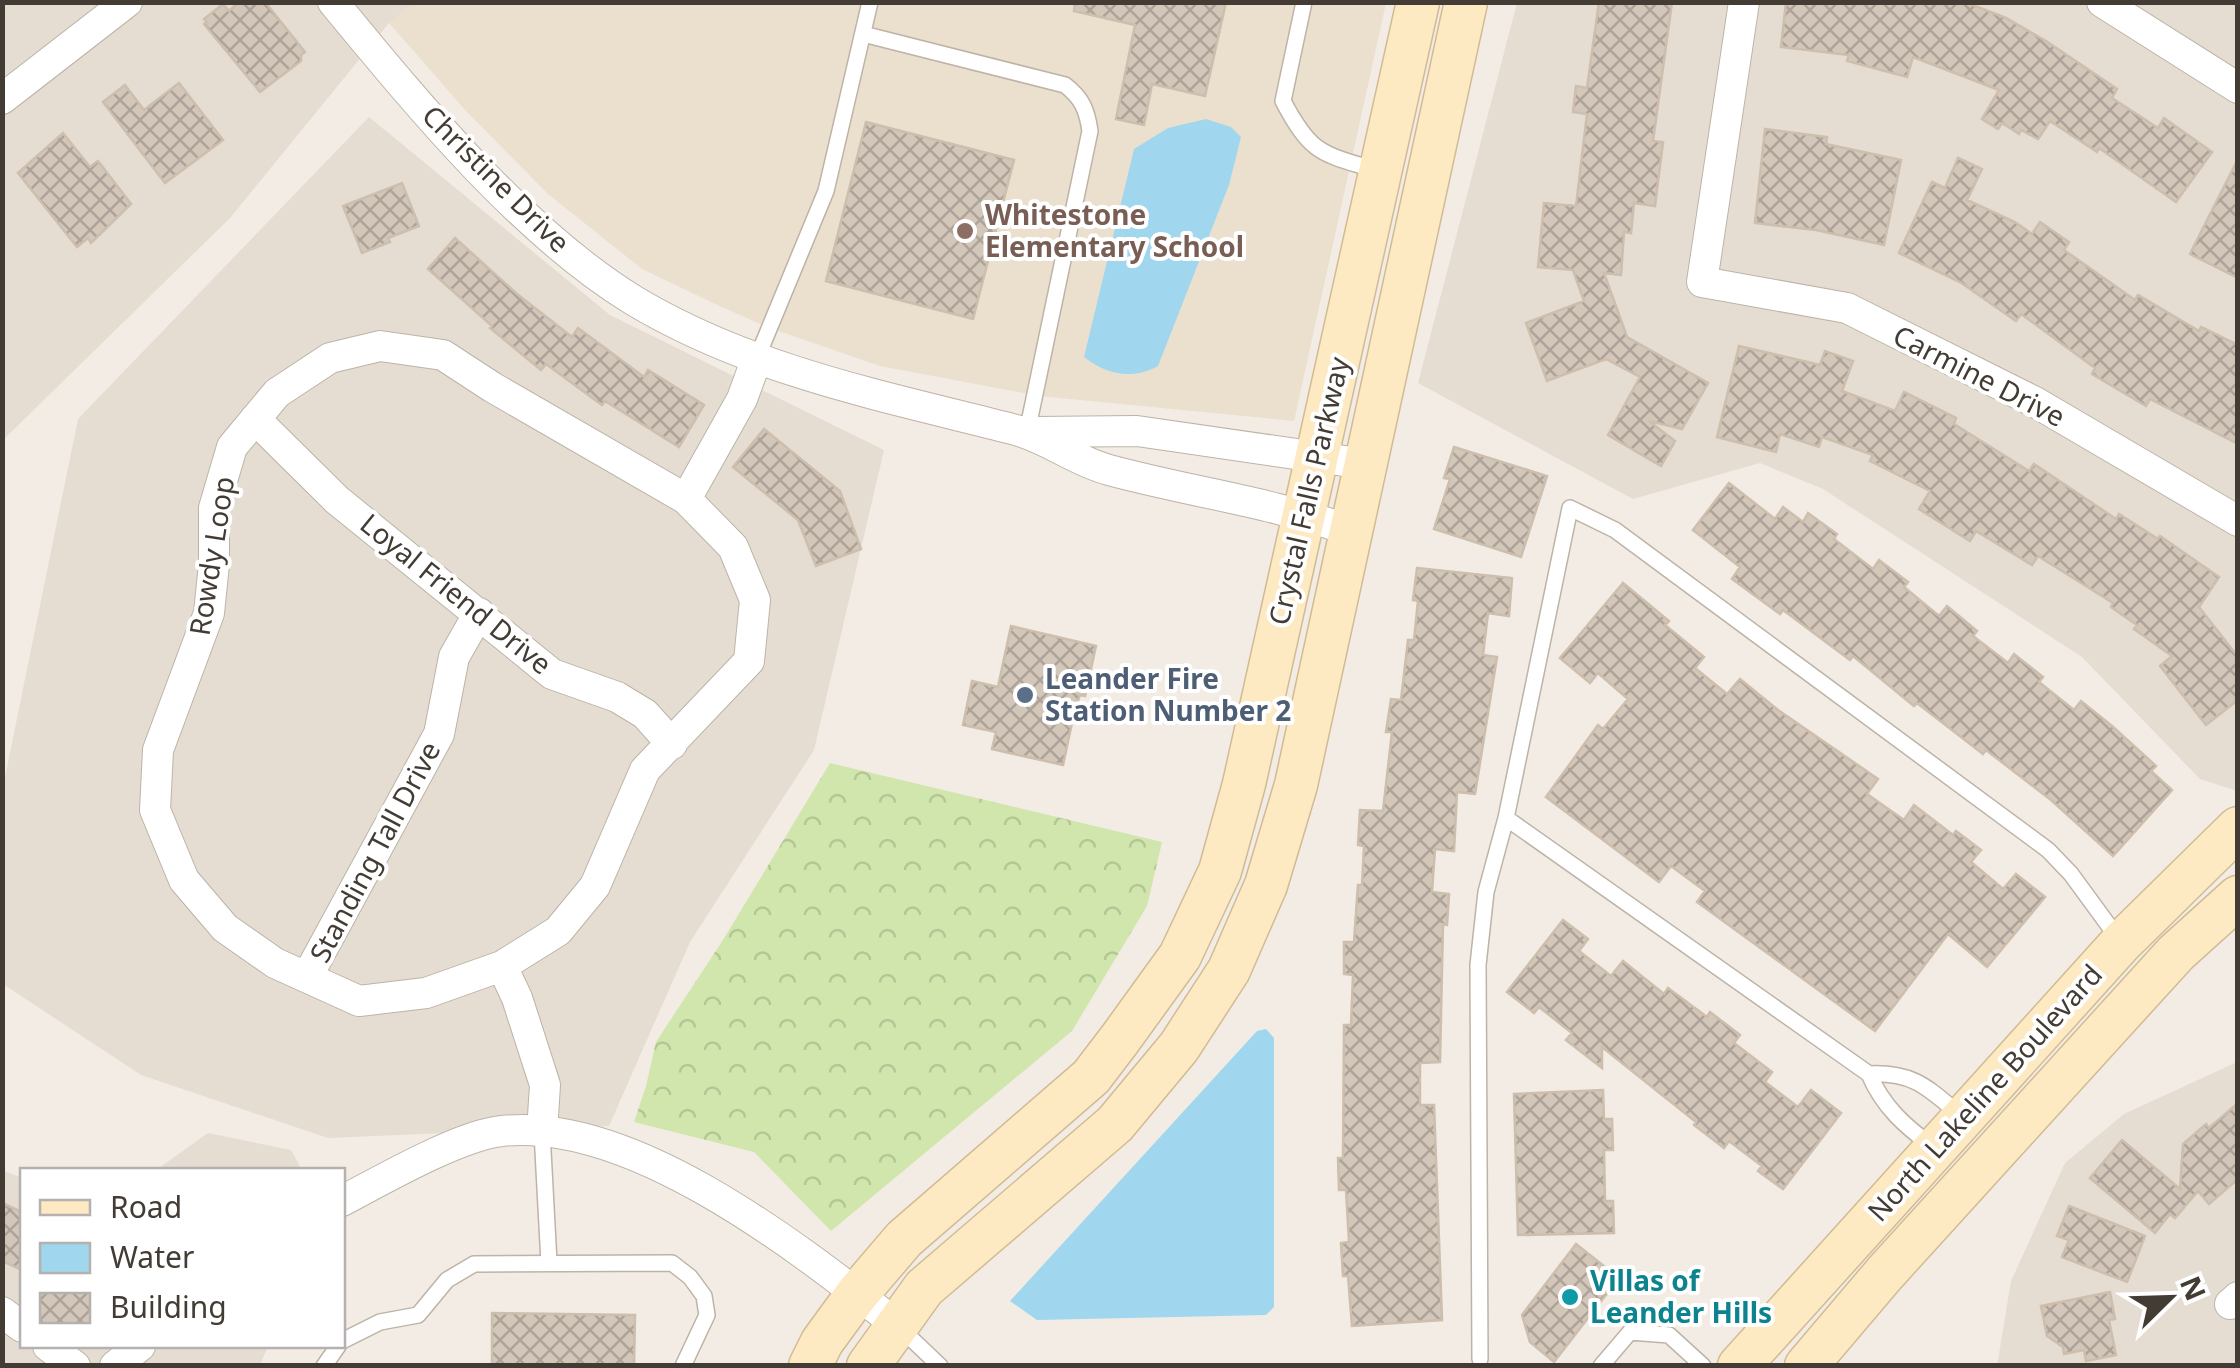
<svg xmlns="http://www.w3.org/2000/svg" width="2240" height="1368" font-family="'Noto Sans',sans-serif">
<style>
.residential{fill:#e5ddd2}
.education{fill:#ebe0ce}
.forest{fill:url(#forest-crowns)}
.water{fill:#a0d6ee}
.building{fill:url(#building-cross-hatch);stroke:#cdbead;stroke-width:2.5}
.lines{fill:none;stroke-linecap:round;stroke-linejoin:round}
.lane-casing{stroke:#bdb3a7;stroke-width:18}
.street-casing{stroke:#bdb3a7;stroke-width:32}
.secondary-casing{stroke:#d1bb94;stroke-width:45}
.lane{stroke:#fff;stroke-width:15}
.street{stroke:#fff;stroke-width:30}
.secondary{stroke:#fde9c2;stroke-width:42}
.education-dot{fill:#8d6e63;stroke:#fff;stroke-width:4}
.service-dot{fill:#5c6f8a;stroke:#fff;stroke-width:4}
.culture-dot{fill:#0f9aa8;stroke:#fff;stroke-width:4}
.labels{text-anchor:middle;stroke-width:8;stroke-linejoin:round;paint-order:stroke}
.street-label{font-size:28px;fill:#433c34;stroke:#fff}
.education-label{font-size:28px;font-weight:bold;fill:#785e54;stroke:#fff;text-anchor:start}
.service-label{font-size:28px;font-weight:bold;fill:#4e5e75;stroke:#fff;text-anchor:start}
.culture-label{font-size:28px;font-weight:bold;fill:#0d838f;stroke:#fff;text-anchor:start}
</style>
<defs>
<pattern id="forest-crowns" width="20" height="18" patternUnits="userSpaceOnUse" patternTransform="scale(2.5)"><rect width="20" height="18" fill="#d1e6ad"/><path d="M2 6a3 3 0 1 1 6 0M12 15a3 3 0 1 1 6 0" fill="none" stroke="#b5c695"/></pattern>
<pattern id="building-cross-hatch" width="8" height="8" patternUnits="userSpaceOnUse" patternTransform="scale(2.5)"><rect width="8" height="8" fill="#d3c7ba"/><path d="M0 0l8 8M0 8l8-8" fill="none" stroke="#ada398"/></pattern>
</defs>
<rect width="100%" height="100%" fill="#f2ece4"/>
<!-- residential -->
<path class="residential" d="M3,3h412l-26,20 -159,195 -227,222z
M1517,3h720v788l-37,-12 -118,-122 -259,-168 -63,-26 -127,36 -215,-116z
M369,117l241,198 274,135 -70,300 -124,192 -81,184 -281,12 -187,-63 -138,-91v-197l75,-368z
M2237,1062v303l-240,1 14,-85 54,-118 59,-49z
M208,1133l83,17 11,20h-146z
M2,1170l20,8v168h246l-8,19h-257z"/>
<!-- education -->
<path class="education" d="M415,2l971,1 -92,418 -255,-25 -159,-30 -113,-39 -56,-25 -69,-33 -94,-75 -82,-83 -77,-88z"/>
<!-- forest -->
<path class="forest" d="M830,763l332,79 -15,64 -75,125 -241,200 -77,-79 -120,-30 12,-36 10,-44 67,-102z"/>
<!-- water -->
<path class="water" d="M1206,119l25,8 10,10 -12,48 -71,181c-25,14 -51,9 -74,-9l50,-208 34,-21z
M1266,1029l8,9v269l-8,8 -229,5 -27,-19 247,-270z"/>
<!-- building -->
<path class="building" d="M239,2h26l40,50 -4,3v6l-41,31 -56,-68 3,-2 -3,-3 19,-15 6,7z
M1075,2h151l-21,94 -53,-12 -8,41 -28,-6 19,-94 -61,-14z
M1599,2h73l-19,139 10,1 -8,64 -21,-3 -3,30 -7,-1 -3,43 -17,-2 23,64 81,46 -26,46 -33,-8 26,20 -14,25 -53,-31 32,-58 -34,-18 -59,22 -21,-58 58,-22 -11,-31 -35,-3 6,-64 32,3 11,-92 -14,-2 3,-26 11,2z
M1786,2h179l41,16 40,23 71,48 -5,9 46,30 6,-10 48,34 -36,50 -77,-54 -2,4 -47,-31 -12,18 -17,-9 -2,4 -17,-11 -4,6 -16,-10 17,-29 -86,-33 -6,20 -60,-16 2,-6 -68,-8z
M179,83l44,57 -58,43 -62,-81 22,-17 19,25z
M866,122l148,38 -41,159 -147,-38z
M1765,129l62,8 -1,7 75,16 -17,85 -68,-15 -61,-7z
M63,133l27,34 8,-6 33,43 -40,39 -3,-5 -11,9 -59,-74z
M1958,158l24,11 -15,31 48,22 17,12 8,-12 29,20 -5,8 71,50 3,-5 61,36 2,-4 37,18v99l-88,-45 -4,7 -54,-32 3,-6 -74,-54 -5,7 -56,-39 -61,-29 33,-71 13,6z
M2238,159v119l-48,-24z
M402,183l17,43 -31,12 2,4 -28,11 -19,-47z
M455,238l62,56 55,43 6,-9 66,49 4,-7 56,35 -25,42 -74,-46 -3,4 -56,-41 -5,6 -51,-42 2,-2 -64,-57z
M1739,346l81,19 5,-14 28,10 -11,30 53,20 9,-19 52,26 -2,6 75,47 5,-7 82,55 3,-5 39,25 2,-3 59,41 -20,30 39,50v43l-32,25 -46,-59 12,-10 -38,-27 3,-4 -26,-18 2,-4 -75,-47 -6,9 -56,-34 -6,10 -51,-32 11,-18 -60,-30 3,-6 -51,-18 -3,10 -39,-13 -4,18 -59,-15z
M764,429l76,62 21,58 -45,17 -18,-46 -65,-53z
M1454,447l93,29 -26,81 -87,-28 16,-50 -6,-1z
M1729,483l46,36 8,-12 20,15 5,-9 29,21 -3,5 39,30 6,-9 29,22 -4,5 35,29 8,-10 30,25 -4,5 35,27 6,-9 29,23 -4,5 35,28 7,-9 31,25 44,40 -5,5 21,19 -59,66 -62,-56 -65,-50 -3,4 -66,-51 -3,3 -61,-50 -3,4 -67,-50 -3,4 -48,-35 8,-12 -47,-37z
M1417,568l95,10 -3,38 -21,-3 -5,42 14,2 -22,137 -18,-2 -3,59 -19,-2 -3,43 17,2 -2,31 -4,-1 -3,138 -20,1v42h14l8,215 -90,6 -4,-50h-5l-2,-33 8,-1 -3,-52h-7l-1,-32h5l1,-133h7l2,-50 -9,-1v-32h10l4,-57h4l2,-39 -6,-1 2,-35 23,1 9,-79h-6l5,-33 10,1 7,-60h6l4,-39 -5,-1z
M1623,583l46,38 -4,4 39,32 -9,11 32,26 13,-15 38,31 100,69 -11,15 37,26 10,-15 39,30 3,-4 25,19 -10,12 32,27 13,-15 29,23 -58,70 -39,-33 -73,97 -178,-129 8,-11 -34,-25 -12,16 -113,-85 52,-72 5,4 25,-30 -30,-26 -8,10 -30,-25z
M1011,626l85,20 -11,50 -5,-1 -5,14 -12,56 -71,-16 4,-17 -33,-7 9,-44 26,6z
M1563,920l25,19 -9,12 32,25 12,-15 41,33 4,-6 39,29 3,-5 30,23 -6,8 38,29 -7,10 33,25 13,-17 30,23 -58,76 -25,-18 4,-5 -33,-25 -5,7 -30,-23 2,-3 -94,-75v21l-36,-28 6,-7 -33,-26 -5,6 -27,-21z
M1603,1090l1,29h8l1,31h-9l1,51h8l1,32 -96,2 -4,-141z
M2238,1103v76l-29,25 -11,-13 -23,27 -5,-4 -15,19 -65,-55 32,-38 58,49 3,-45 23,-20 3,4z
M2,1203l20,9v58l-20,-9z
M2069,1206l76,30 -18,46 -65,-25 7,-17 -12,-4z
M1576,1244l43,34 -65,84 -24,-20 -8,-27z
M2110,1292l5,27 -6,1 7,35 -30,6 -2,-11 -20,4 -1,-7 -16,-11 -6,-30z
M492,1313l143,2 -1,51h-142z"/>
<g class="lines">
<defs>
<path id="lane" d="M1304,2l-21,99c29,55 39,52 95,70
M863,34l202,51c17,13 22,25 25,46l-63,301
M757,358l69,-167 44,-189
M1506,818l363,256
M542,1132l7,131
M1933,1147c-28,-21 -50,-40 -64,-73 44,-2 58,13 90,40
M899,1327l41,39
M342,1341l38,-19 38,-7 29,-35 27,-16 198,-1 18,14 14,19 3,19 -24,51
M1480,1359l-2,-394 8,-73 20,-74 64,-310 45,22 433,320 23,24 49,67
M324,1366l14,-20
M1601,1366l29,-34 39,3 34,31"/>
<path id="street" d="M333,2c84,102 188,229 300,298 116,70 250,96 379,129 34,8 63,32 97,41 81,22 163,32 242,61
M1744,2l-42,280 145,26 188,94 203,119
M2102,2l136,86
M2,99l125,-97
M380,346l63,9 49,32 194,112 47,48 22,53 -6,61 -104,109 -50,116 -37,45 -56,35 -76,27 -67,8 -84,-38 -50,-35 -41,-48 -29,-70 3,-60 51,-137 5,-49v-56l18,-61 45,-54 53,-35z
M255,419l82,81 215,174 65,23 28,17 27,30
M1035,432l102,-1 228,33
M686,499l56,-100 15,-41
M502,966l15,32 28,87 -3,47
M307,977l132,-243 15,-77 25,-44
M342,1201c40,-21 118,-66 160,-70 131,-14 296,117 394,193
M2230,1304l8,-7
M2,1312l20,15
M48,1346l27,20
M115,1366l25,-20"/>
<path id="secondary" d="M810,1366l12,-24 35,-48 47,-55 187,-162 29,-38 60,-83 40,-85 24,-87 174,-782
M868,1366l56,-78 191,-164 64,-77 50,-77 37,-85 30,-100 170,-783
M1739,1366l382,-423 117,-115
M1806,1366l79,-93 291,-320 62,-56"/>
</defs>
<!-- lane casing -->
<use href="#lane" class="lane-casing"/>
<!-- street casing -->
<use href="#street" class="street-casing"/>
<!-- secondary casing -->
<use href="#secondary" class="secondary-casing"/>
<!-- lane -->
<use href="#lane" class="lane"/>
<!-- street -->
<use href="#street" class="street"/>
<!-- secondary -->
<use href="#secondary" class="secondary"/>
</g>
<!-- markers -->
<circle class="education-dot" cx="965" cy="231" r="10"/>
<circle class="service-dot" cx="1025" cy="695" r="10"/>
<circle class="culture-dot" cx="1570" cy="1297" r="10"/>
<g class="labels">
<!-- street labels -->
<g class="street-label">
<text transform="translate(496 179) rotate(45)" y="10">Christine Drive</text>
<text transform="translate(1979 376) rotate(27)" y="10">Carmine Drive</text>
<text transform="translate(1309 491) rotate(-77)" y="10">Crystal Falls Parkway</text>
<text transform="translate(212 556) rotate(-81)" y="10">Rowdy Loop</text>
<text transform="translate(456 594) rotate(39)" y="10">Loyal Friend Drive</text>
<text transform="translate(375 852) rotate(-62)" y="10">Standing Tall Drive</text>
<text transform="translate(1985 1093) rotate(-48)" y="10">North Lakeline Boulevard</text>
</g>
<!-- education labels -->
<g class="education-label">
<text x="985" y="225">Whitestone<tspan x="985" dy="32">Elementary School</tspan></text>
</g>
<!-- service labels -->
<g class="service-label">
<text x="1045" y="689">Leander Fire<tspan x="1045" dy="32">Station Number 2</tspan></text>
</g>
<!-- culture labels -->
<g class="culture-label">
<text x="1590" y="1291">Villas of<tspan x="1590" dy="32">Leander Hills</tspan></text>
</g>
</g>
<!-- border -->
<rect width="2240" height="1368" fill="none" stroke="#433c34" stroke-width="10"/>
<!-- legend -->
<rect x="20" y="1168" width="325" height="180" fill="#ffffff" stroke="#b4b1ae" stroke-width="2.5"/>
<rect x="40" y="1200" width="50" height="15" fill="#fde9c2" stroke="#b4b1ae" stroke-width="2.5"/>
<text x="110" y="1218" font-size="30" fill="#433c34">Road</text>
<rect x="40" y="1243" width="50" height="30" fill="#a0d6ee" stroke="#b4b1ae" stroke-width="2.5"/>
<text x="110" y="1268" font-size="30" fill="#433c34">Water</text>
<rect x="40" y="1293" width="50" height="30" fill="url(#building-cross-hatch)" stroke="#b4b1ae" stroke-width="2.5"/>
<text x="110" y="1318" font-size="30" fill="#433c34">Building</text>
<!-- north arrow -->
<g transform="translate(2170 1298) rotate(67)" stroke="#ffffff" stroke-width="8" paint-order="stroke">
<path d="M0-8L18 38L0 25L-18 38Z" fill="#433c34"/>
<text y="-15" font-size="28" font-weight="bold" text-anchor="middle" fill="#433c34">N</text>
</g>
</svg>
